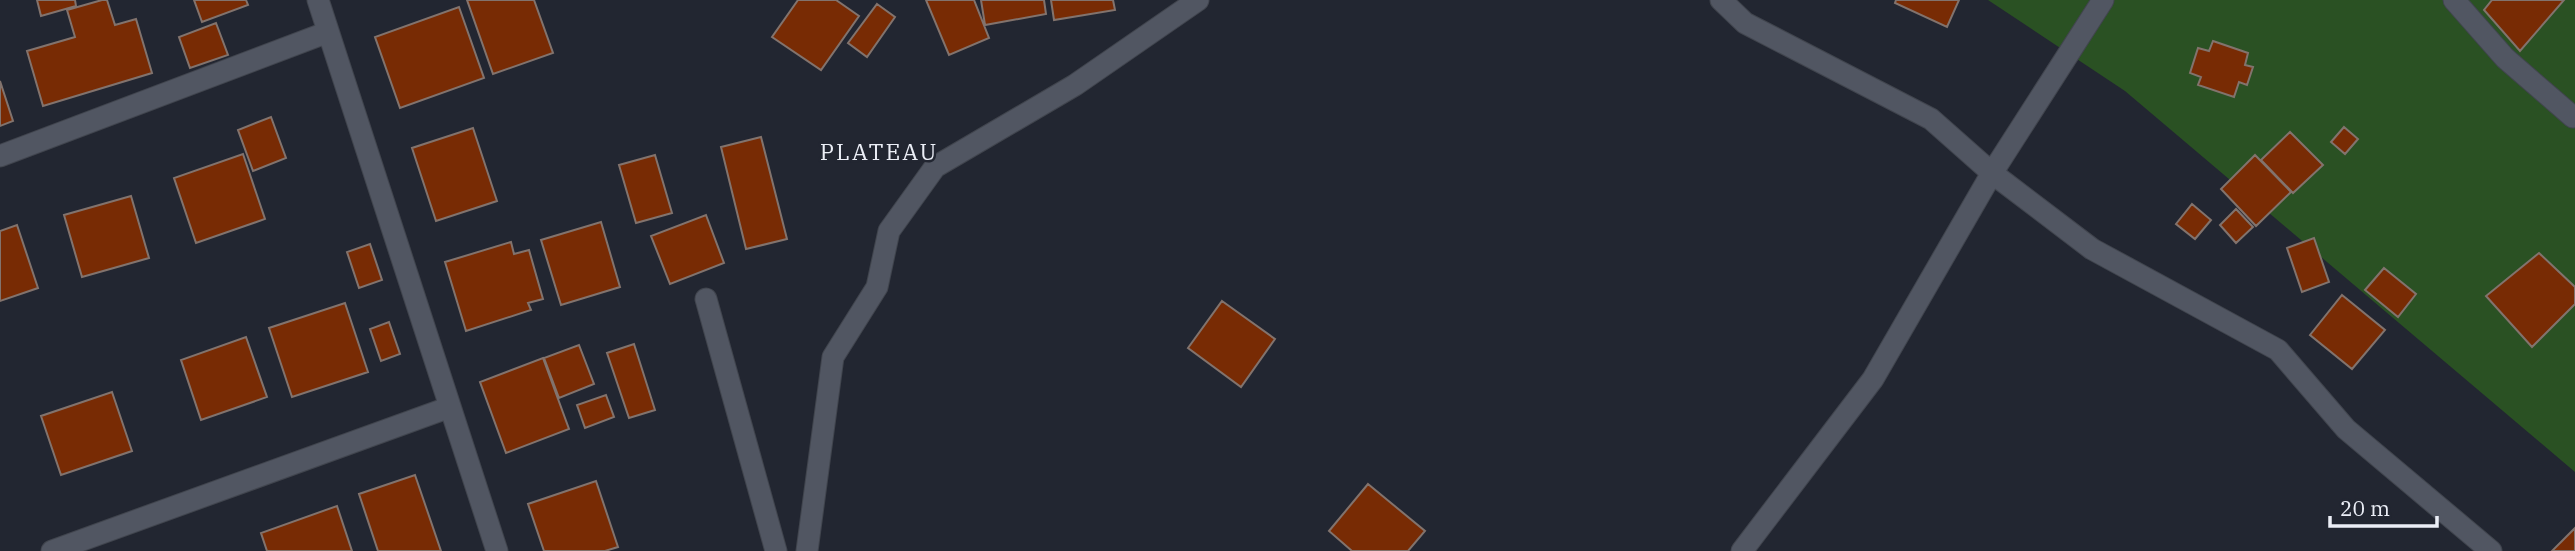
<svg xmlns="http://www.w3.org/2000/svg" width="2575" height="551" font-family="'IBM Plex Serif',serif">
<style>
.green{fill:#2a5123}
.building{fill:#782b04;stroke:#82736d;stroke-width:2}
.lines{fill:none;stroke-linecap:round;stroke-linejoin:round}
.minor-casing{stroke:#41454e;stroke-width:23}
.minor{stroke:#515662;stroke-width:21}
.labels{text-anchor:middle;stroke-width:5;stroke-linejoin:round;paint-order:stroke}
.neighbourhood-label{font-size:23px;letter-spacing:2px;fill:#ebeef6;stroke:#222631}
</style>
<rect width="100%" height="100%" fill="#222631"/>
<!-- green -->
<path class="green" d="M1988,0h587v472l-450,-381z"/>
<!-- building -->
<path class="building" d="M37,0h38l1,6 -35,10z
M102,0h5l8,25 21,-6 16,54 -109,33 -16,-55 48,-14 -8,-27z
M194,0h52l2,5 -46,17z
M467,0h67l19,53 -60,21z
M798,0h38l23,16 -38,54 -49,-33z
M926,0h48l15,38 -40,17z
M981,0h63l2,14 -61,11z
M1051,0h62l2,10 -61,10z
M1896,0h63l-12,27 -52,-24z
M2492,0h72l-44,51 -36,-41z
M877,4l18,13 -28,40 -19,-14z
M459,7l25,71 -84,30 -25,-71z
M216,23l12,32 -38,13 -11,-31z
M2213,41l35,12 -3,12 8,2 -6,18 -8,-3 -5,15 -36,-12 3,-8 -11,-4 8,-25 11,3z
M0,81l13,40 -13,5z
M271,117l15,41 -33,13 -15,-41z
M2344,127l14,12 -13,15 -14,-12z
M473,128l24,73 -61,20 -24,-73z
M2290,132l33,33 -30,28 -32,-33z
M761,137l26,102 -41,10 -25,-102z
M243,154l22,65 -69,24 -22,-65z
M655,155l17,58 -36,10 -17,-58z
M2255,155l36,37 -35,34 -35,-37z
M131,196l18,62 -67,19 -18,-62z
M2192,204l19,16 -16,19 -19,-15z
M2236,209l17,18 -17,16 -16,-18z
M706,215l18,48 -54,21 -19,-48z
M601,222l19,65 -59,18 -20,-65z
M17,225l21,63 -38,13v-70z
M2314,238l15,44 -27,10 -15,-44z
M511,242l3,12 15,-4 14,49 -15,4 3,7 -65,21 -21,-69z
M370,244l12,36 -23,8 -12,-36z
M2539,253l36,34v17l-43,43 -46,-51z
M2384,268l32,26 -18,23 -33,-27z
M2342,295l43,35 -33,39 -42,-34z
M1222,301l53,38 -34,48 -53,-39z
M345,303l23,69 -76,25 -23,-69z
M389,322l11,32 -19,7 -11,-32z
M246,337l21,60 -66,23 -20,-60z
M634,344l21,66 -26,8 -22,-65z
M579,345l15,39 -35,14 -15,-40z
M543,358l26,71 -63,24 -26,-71z
M112,392l20,59 -71,24 -20,-59z
M606,395l8,22 -29,11 -8,-23z
M415,475l26,76h-63l-19,-57z
M596,481l22,66 -13,4h-61l-16,-47z
M1368,484l57,47 -17,20h-56l-23,-20z
M337,506l15,45h-85l-6,-18z
M2575,528v23h-23z"/>
<g class="lines">
<defs>
<path id="minor" d="M318,0l179,551
M1721,0l24,23 186,96 61,54 100,76 186,101 68,79 145,122
M2454,0l51,58 68,59
M0,156l328,-124
M706,299l70,252
M52,551l398,-144
M807,551l26,-194 44,-70 12,-56 46,-64 140,-82 123,-85
M1742,551l131,-172 119,-206 111,-173"/>
</defs>
<!-- minor casing -->
<use href="#minor" class="minor-casing"/>
<!-- minor -->
<use href="#minor" class="minor"/>
</g>
<g class="labels">
<!-- neighbourhood labels -->
<g class="neighbourhood-label">
<text x="879" y="160">PLATEAU</text>
</g>
</g>
<!-- scale -->
<path d="M2330 516v10h107v-10" fill="none" stroke="#ebeef6" stroke-width="3.5"/>
<text x="2340" y="516" font-size="21" fill="#ebeef6" stroke="#222631" stroke-width="5" paint-order="stroke">20 m</text>
</svg>
